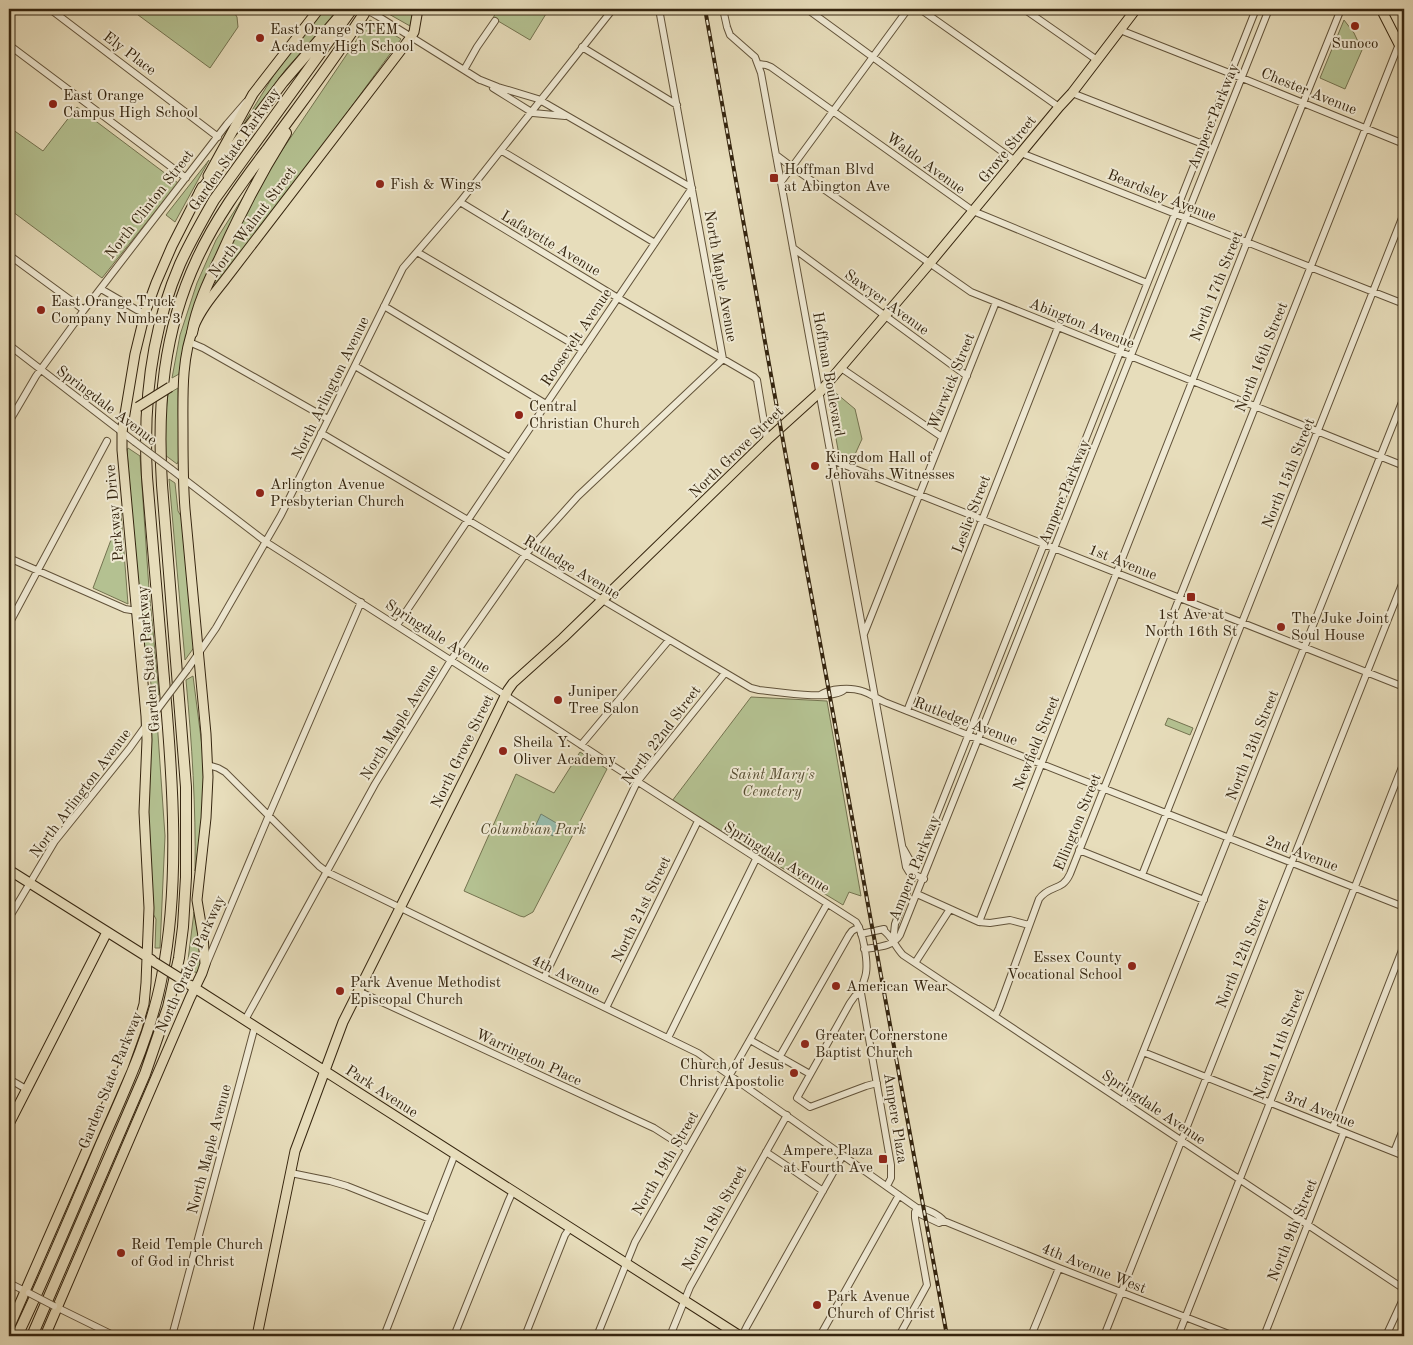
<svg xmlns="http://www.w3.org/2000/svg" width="1413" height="1345" font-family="'Old Standard TT',serif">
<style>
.green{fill:#b4c191;stroke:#747350}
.water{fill:#97bcad;stroke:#70806e}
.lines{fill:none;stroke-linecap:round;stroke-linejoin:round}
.minor-casing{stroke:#62533a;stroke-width:8}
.major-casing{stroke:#35250f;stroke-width:11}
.highway-casing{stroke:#35250f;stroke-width:12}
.minor{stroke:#efe9d3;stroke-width:6}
.major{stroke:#e7ddbb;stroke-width:9}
.highway{stroke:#e7ddbb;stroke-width:10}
.rail-casing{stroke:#35250f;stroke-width:4}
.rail{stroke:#efe9d3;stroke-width:2;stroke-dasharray:5.5;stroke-linecap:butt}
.minor-bridge-casing{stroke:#62533a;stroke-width:8;stroke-linecap:butt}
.major-bridge-casing{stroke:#35250f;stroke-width:11;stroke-linecap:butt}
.minor-bridge{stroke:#efe9d3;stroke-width:6}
.major-bridge{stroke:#e7ddbb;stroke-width:9}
.poi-dot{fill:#8f2418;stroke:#efe9d3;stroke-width:2}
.labels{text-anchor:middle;stroke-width:4;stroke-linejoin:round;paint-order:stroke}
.poi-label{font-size:15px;fill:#35250f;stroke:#efe9d3;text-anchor:start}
.street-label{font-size:15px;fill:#35250f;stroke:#efe9d3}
.park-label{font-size:15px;font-style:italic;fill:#554c30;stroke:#efe9d3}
</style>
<rect width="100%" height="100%" fill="#e7ddbb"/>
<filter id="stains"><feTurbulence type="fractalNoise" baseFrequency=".004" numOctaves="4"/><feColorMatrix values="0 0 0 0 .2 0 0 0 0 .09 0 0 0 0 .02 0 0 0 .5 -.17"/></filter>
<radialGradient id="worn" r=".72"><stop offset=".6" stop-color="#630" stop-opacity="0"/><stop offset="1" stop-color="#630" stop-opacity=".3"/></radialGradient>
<!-- green -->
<path class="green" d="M130,9h102l5,8 1,10 -28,41z
M323,9h17l-54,60 -59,82 48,-78z
M380,9h34l-4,17z
M498,9h51l-19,31 -37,-22z
M370,20l31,19 -99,135 -85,109 -5,-1 56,-111z
M1344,20l10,13 8,17 -17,39 -25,-11z
M77,107l101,76 -76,95 -93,-69v-82l34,24z
M209,160l-34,62 -9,-7z
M254,180l-67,155 -8,39 -7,4 8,-43 17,-52 19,-43z
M178,388l1,72 -2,4 -12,-9v-35l3,-26z
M831,389l24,20 7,30 -10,22 -13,-6 -10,-55v-7z
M128,448l12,8 9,133 10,105 -6,7 -3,-25 -4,-10 -10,-103 -9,-112z
M169,479l6,4 3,28 4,7 13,128 -10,14z
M121,513l7,91 -35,-16z
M193,676l10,78 1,52 -9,65c1,-65 -3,-126 -9,-191z
M751,697l76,4 34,195 -12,-4 -6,13 -171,-104z
M1168,718l25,10 -3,7 -25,-10z
M157,720l8,116 -5,112h-5l1,-29 -4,-7 -4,-115 4,-68z
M580,752l27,17 -74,143 -9,5 -4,-1 -56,-25 52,-117 38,19z
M194,912l9,51 -6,10 -10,-5z"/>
<!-- water -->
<path class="water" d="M541,814l17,10 -5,12 -18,-9z"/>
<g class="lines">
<defs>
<path id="minor" d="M50,9l168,128
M723,9l4,18 3,8 25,22 6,16 145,794 3,5 15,7
M807,9l208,152
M920,9l139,98
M1024,9l73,51
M376,15l104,65
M1120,30l122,48 162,66
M9,45l177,133
M582,47l95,58
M759,64l7,1 5,2 202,144 174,72
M464,70l13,-23 18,-26
M493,88l40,25 32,3
M1072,93l131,51
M502,151l153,92
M1021,153l383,151
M776,155l16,12 179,125 433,174
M781,182l127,-173
M460,202l158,96 136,79 3,3 10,60
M793,248l174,128
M417,252l166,98
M9,255l75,55
M101,289l36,21 8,3
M384,306l162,98
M189,342l14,6 125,71
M9,345l126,97
M355,366l155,92
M841,368l101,69
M9,422l27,-46 48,-66 143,-186 19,-22
M321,433l430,255 8,2c19,2 72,11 85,0
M832,460l572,227
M171,469l95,73 239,153 99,65 252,162c7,10 12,39 10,51 -1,7 -5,13 -5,20l30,172v13l-4,8
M9,558l116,51 12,2
M9,624l98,-183
M397,625l295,-437 -154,-89 -40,-12 -20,-8
M864,634l132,-332
M187,670l29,-42 65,-113 122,-247 57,-66 153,-193
M820,695c10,-7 31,-8 42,-4 9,3 17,9 25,12l517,204
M907,711l151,-384
M581,745l88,-105
M208,765l10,3 7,4 94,94 8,6 371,181 219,155c9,0 21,6 27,13l115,47 175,68
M903,848l9,16 2,9
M1079,850l125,50
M1142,875l262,-662
M917,894l62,28 11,1 20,-3 19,5
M9,918l46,-77 74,-92 28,-39
M979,922l268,-680 94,-233
M883,930c9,6 12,17 20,25l501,334
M861,934l23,-5
M893,942l2,-18 27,-72 334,-843
M864,949c13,-2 29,-2 36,-14l369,-926
M915,963l35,-54
M206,965l63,-150 92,-213
M544,978l93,-196 88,-109
M358,991l296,137 33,21
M861,993l-6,3 -5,7 -53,95 13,9 56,-21 11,-3
M606,1008l92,-187
M995,1016l4,-8 40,-109c11,-15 23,-7 31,-25l329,-830
M245,1020l130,-236 76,-124 73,-104 54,-60 145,-137 -64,-350
M668,1038l88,-179
M750,1040l60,34
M1143,1052l261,104
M780,1056l69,-121 3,-4 7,-4
M9,1079l17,10
M1123,1102l281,-705
M1333,1127l71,-182
M766,1152l24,16 33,23
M1394,1152l10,-25
M291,1173l39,8 17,5 83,33
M917,1208l3,6 19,9 5,-2
M9,1283l18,9
M54,1306l61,30
M172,1336l83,-310
M384,1336l71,-182
M454,1336l54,-134 5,-11
M525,1336l40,-101 5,-7
M597,1336l38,-94 192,-338
M670,1336l20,-49 97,-172
M742,1336l5,-10 96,-171
M820,1336l79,-141
M899,1336l28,-51 -12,-67v-6l2,-4
M1031,1336l28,-68
M1104,1336l300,-757
M1178,1336l226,-574
M1264,1336l80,-204
M1386,1336l18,-39"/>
<path id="major" d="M1381,9l23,45
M208,176l45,-82 66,-85
M9,870l143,90
M190,985l550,351
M9,1124l98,-192
M9,1328l114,-261 14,-39 7,-24 2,-21 3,-75 -5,-96 3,-72 -1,-24 -24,-266v-18l13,-78 10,-41 11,-30 16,-37 30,-59
M45,1336l145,-338 12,-25 3,-9 -2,-28 -6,-36 9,-82 2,-41 -2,-43 -21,-225c-2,-25 -2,-51 -2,-77 0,-36 -2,-72 11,-106 7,-17 19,-31 30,-45l187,-244 3,-5 4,-23
M257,1336l38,-185 48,-129 134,-268 31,-64 5,-7 50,-45 204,-198 53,-48 110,-129 129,-156 13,-14 64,-84"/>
<path id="highway" d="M200,192l83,-110 62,-72
M192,333c5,-27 16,-51 28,-75 19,-43 41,-85 66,-125
M17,1336c30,-63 57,-128 84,-192 24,-55 50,-109 61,-168 18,-91 11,-193 3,-285 -6,-71 -12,-143 -18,-214 -4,-73 4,-146 33,-213 10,-22 22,-43 34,-64l138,-191
M32,1336l113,-262 23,-67 11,-49 4,-31 3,-50v-90l-24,-302c-5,-79 1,-153 35,-226 18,-39 43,-74 69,-108 34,-47 70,-93 101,-142"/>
</defs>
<!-- minor casing -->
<use href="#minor" class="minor-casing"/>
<!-- major casing -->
<use href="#major" class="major-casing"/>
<!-- highway casing -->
<use href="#highway" class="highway-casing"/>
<!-- minor -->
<use href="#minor" class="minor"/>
<!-- major -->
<use href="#major" class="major"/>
<!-- highway -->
<use href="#highway" class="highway"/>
<defs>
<path id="rail" d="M705,9l66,366 176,961"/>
</defs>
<!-- rail casing -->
<use href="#rail" class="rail-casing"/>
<!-- rail -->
<use href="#rail" class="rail"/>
<defs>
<path id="minor-bridge" d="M365,9l11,6
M135,442l36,27
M157,710l30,-40
M29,1293l25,13"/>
<path id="major-bridge" d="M138,407l32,-20
M154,962l32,20"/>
</defs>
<!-- minor-bridge casing -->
<use href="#minor-bridge" class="minor-bridge-casing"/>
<!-- major-bridge casing -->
<use href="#major-bridge" class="major-bridge-casing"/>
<!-- minor-bridge -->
<use href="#minor-bridge" class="minor-bridge"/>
<!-- major-bridge -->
<use href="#major-bridge" class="major-bridge"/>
</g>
<!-- markers -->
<g class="poi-dot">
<circle cx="1355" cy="26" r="5"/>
<circle cx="260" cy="38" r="5"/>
<circle cx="53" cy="104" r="5"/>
<rect x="769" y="173" width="10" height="10" rx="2.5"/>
<circle cx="380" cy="184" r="5"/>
<circle cx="41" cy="310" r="5"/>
<circle cx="519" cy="415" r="5"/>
<circle cx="815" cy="466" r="5"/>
<circle cx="260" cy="493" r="5"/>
<rect x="1186" y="592" width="10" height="10" rx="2.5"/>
<circle cx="1281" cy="627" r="5"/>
<circle cx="558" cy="700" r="5"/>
<circle cx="503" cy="751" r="5"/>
<circle cx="1132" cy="966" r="5"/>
<circle cx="836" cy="986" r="5"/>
<circle cx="340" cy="991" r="5"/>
<circle cx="805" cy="1044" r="5"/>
<circle cx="794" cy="1073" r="5"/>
<rect x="878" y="1154" width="10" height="10" rx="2.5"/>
<circle cx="121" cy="1253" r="5"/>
<circle cx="817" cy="1305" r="5"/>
</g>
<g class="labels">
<!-- poi labels -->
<g class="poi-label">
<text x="270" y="34">East Orange STEM<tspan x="270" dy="17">Academy High School</tspan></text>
<text x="1355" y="48" text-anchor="middle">Sunoco</text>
<text x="63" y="100">East Orange<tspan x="63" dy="17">Campus High School</tspan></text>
<text x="784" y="174">Hoffman Blvd<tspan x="784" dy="17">at Abington Ave</tspan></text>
<text x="390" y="189">Fish &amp; Wings</text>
<text x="51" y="306">East Orange Truck<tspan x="51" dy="17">Company Number 3</tspan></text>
<text x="529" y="411">Central<tspan x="529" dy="17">Christian Church</tspan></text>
<text x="825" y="462">Kingdom Hall of<tspan x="825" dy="17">Jehovahs Witnesses</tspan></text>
<text x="270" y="489">Arlington Avenue<tspan x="270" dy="17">Presbyterian Church</tspan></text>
<text x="1191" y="619" text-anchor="middle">1st Ave at<tspan x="1191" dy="17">North 16th St</tspan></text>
<text x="1291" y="623">The Juke Joint<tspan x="1291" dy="17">Soul House</tspan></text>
<text x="568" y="696">Juniper<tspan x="568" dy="17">Tree Salon</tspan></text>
<text x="513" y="747">Sheila Y.<tspan x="513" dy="17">Oliver Academy</tspan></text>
<text x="1122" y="962" text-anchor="end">Essex County<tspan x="1122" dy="17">Vocational School</tspan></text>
<text x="350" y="987">Park Avenue Methodist<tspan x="350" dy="17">Episcopal Church</tspan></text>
<text x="846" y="991">American Wear</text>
<text x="815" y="1040">Greater Cornerstone<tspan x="815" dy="17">Baptist Church</tspan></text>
<text x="784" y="1069" text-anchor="end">Church of Jesus<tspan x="784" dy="17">Christ Apostolic</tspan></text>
<text x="873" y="1155" text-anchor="end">Ampere Plaza<tspan x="873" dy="17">at Fourth Ave</tspan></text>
<text x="131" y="1249">Reid Temple Church<tspan x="131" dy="17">of God in Christ</tspan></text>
<text x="827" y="1301">Park Avenue<tspan x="827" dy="17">Church of Christ</tspan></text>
</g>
<!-- street labels -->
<g class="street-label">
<text transform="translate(130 53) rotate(37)" y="5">Ely Place</text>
<text transform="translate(1309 91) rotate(22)" y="5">Chester Avenue</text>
<text transform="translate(1213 116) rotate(-68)" y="5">Ampere Parkway</text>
<text transform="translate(234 149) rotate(-55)" y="5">Garden State Parkway</text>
<text transform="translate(1007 149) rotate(-51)" y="5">Grove Street</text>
<text transform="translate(926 163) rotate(36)" y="5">Waldo Avenue</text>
<text transform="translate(1162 195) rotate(22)" y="5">Beardsley Avenue</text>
<text transform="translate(149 204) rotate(-52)" y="5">North Clinton Street</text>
<text transform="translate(252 222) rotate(-53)" y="5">North Walnut Street</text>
<text transform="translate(551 243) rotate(31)" y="5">Lafayette Avenue</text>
<text transform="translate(721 276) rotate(80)" y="5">North Maple Avenue</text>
<text transform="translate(1216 286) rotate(-68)" y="5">North 17th Street</text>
<text transform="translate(887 302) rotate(36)" y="5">Sawyer Avenue</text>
<text transform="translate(1082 323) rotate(22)" y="5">Abington Avenue</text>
<text transform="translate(576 337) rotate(-56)" y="5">Roosevelt Avenue</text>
<text transform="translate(1261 357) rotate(-68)" y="5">North 16th Street</text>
<text transform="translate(829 374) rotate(80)" y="5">Hoffman Boulevard</text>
<text transform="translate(951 381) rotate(-68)" y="5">Warwick Street</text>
<text transform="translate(330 388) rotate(-64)" y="5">North Arlington Avenue</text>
<text transform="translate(107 405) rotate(37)" y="5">Springdale Avenue</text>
<text transform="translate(736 452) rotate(-44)" y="5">North Grove Street</text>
<text transform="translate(1288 473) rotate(-68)" y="5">North 15th Street</text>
<text transform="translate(1064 492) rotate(-68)" y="5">Ampere Parkway</text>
<text transform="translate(114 513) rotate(-95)" y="5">Parkway Drive</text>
<text transform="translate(971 514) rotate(-69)" y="5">Leslie Street</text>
<text transform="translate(1123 562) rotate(22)" y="5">1st Avenue</text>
<text transform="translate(572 567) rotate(31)" y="5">Rutledge Avenue</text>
<text transform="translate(438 636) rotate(33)" y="5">Springdale Avenue</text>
<text transform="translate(148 659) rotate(-95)" y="5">Garden State Parkway</text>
<text transform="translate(966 721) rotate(21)" y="5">Rutledge Avenue</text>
<text transform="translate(399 722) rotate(-58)" y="5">North Maple Avenue</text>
<text transform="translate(661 735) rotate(-53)" y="5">North 22nd Street</text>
<text transform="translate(1036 743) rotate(-68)" y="5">Newfield Street</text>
<text transform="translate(1252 745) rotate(-68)" y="5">North 13th Street</text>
<text transform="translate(462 751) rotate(-64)" y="5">North Grove Street</text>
<text transform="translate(80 793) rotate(-53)" y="5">North Arlington Avenue</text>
<text transform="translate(1077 822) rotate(-68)" y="5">Ellington Street</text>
<text transform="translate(1302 853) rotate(21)" y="5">2nd Avenue</text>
<text transform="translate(777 857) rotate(32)" y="5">Springdale Avenue</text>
<text transform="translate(914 868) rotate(-68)" y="5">Ampere Parkway</text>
<text transform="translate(641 909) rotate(-64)" y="5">North 21st Street</text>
<text transform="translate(1242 953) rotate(-68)" y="5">North 12th Street</text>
<text transform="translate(190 964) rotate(-66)" y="5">North Oraton Parkway</text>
<text transform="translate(566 975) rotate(26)" y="5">4th Avenue</text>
<text transform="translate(1279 1044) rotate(-69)" y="5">North 11th Street</text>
<text transform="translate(529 1057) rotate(25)" y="5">Warrington Place</text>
<text transform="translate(110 1080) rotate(-68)" y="5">Garden State Parkway</text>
<text transform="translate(382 1091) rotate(33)" y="5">Park Avenue</text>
<text transform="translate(1154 1107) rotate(34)" y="5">Springdale Avenue</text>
<text transform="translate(1320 1109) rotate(22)" y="5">3rd Avenue</text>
<text transform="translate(896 1118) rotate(81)" y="5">Ampere Plaza</text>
<text transform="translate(209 1149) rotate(-75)" y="5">North Maple Avenue</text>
<text transform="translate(665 1163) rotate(-60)" y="5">North 19th Street</text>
<text transform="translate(714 1218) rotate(-61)" y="5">North 18th Street</text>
<text transform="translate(1292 1230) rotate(-68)" y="5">North 9th Street</text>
<text transform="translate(1094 1268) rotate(22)" y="5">4th Avenue West</text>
</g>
<!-- park labels -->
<g class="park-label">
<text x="772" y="779">Saint Mary's<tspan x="772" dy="17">Cemetery</tspan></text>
<text x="533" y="834">Columbian Park</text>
</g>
</g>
<!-- margin -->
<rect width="1413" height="1345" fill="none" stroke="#e7ddbb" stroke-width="30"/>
<rect x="10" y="10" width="1393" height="1325" fill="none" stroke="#35250f" stroke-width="2.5"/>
<rect x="15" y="15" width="1383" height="1315" fill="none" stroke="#35250f"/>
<rect width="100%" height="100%" filter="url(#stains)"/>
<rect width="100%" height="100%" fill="url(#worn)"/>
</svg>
